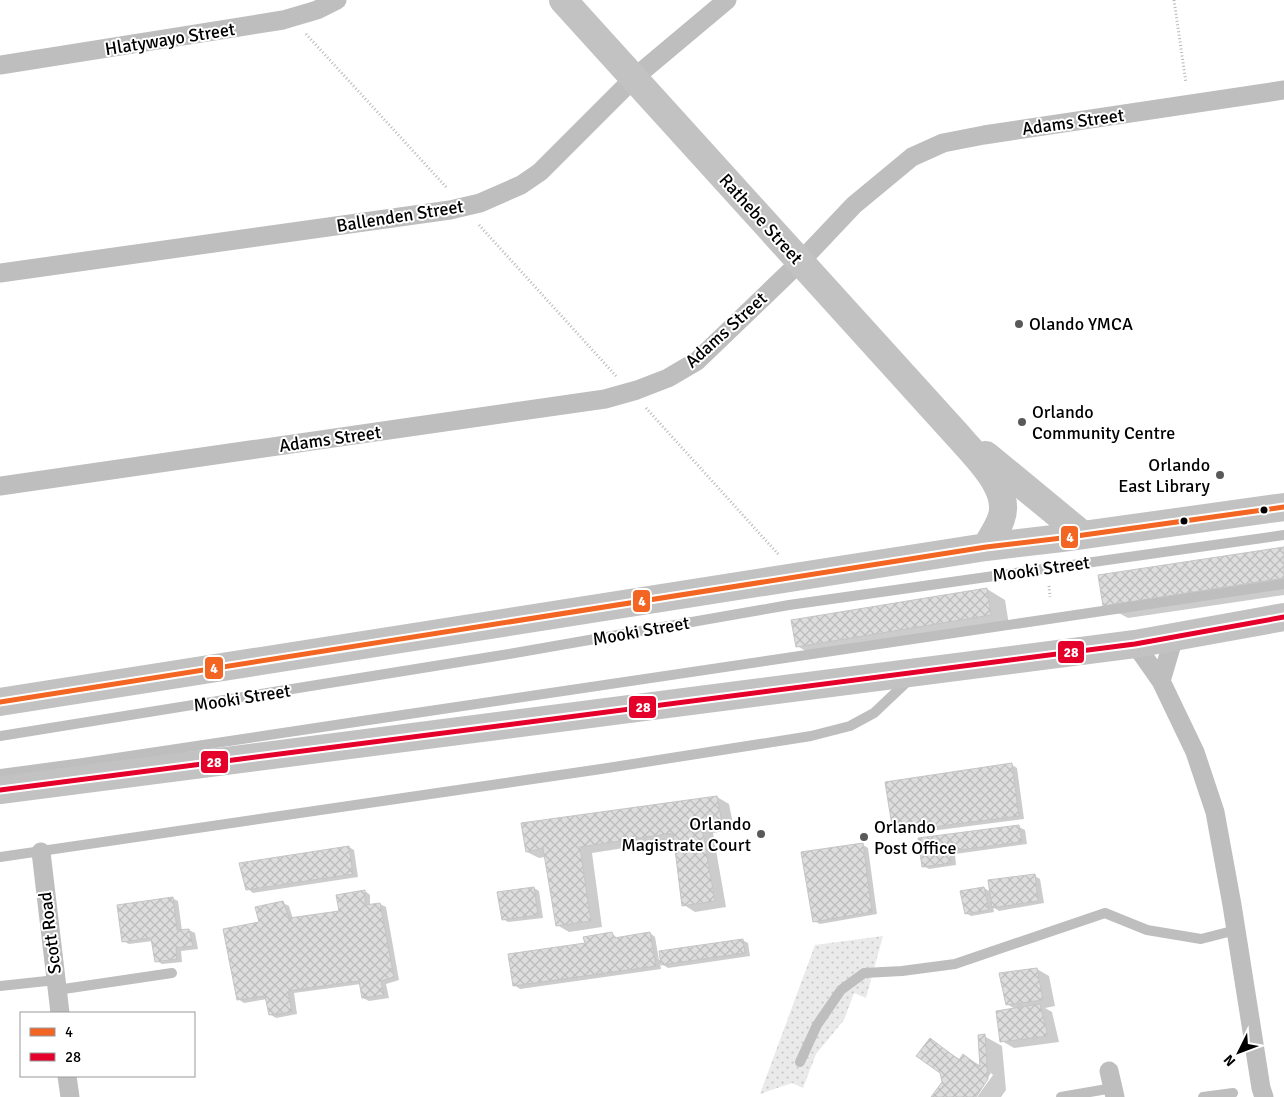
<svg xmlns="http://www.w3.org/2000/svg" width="1284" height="1097" font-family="Signika,sans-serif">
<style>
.garden{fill:url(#garden-dots)}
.shadow{fill:#0003}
.building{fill:url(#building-cross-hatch);stroke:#c5c5c5}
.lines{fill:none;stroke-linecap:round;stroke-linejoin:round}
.path{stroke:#b8b8b8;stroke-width:3;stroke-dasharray:1 2.5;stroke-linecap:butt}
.lane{stroke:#bebebe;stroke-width:10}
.street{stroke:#bebebe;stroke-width:19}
.secondary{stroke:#c2c2c2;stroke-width:28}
.bus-1-casing{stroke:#fff;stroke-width:9}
.bus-2-casing{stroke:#fff;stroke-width:9}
.bus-1{stroke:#f26522;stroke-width:5}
.bus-2{stroke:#e4002b;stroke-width:5}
.poi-dot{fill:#595959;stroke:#fff;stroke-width:2}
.bus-dot{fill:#000;stroke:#fff;stroke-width:2}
.labels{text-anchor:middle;stroke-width:4;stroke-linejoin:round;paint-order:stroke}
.street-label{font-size:18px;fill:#000;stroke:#fff}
.poi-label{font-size:18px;fill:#000;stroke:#fff;text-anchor:start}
.line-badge{stroke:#fff;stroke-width:2}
.badge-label{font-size:14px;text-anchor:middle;font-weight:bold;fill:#fff}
</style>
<defs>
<pattern id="garden-dots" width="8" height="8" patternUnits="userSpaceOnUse" patternTransform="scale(1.25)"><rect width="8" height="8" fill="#eaeaea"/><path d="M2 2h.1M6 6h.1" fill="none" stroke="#c7c7c7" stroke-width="1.8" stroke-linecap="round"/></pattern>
<pattern id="building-cross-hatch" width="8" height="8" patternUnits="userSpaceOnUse" patternTransform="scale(1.25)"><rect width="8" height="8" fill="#ddd"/><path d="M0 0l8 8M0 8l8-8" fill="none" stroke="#bcbcbc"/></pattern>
</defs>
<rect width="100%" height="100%" fill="#fff"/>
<!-- garden -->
<path class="garden" d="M883,936l-17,62 -12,-5 -10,27 -28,34 -13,34 -11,-5 -32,11 55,-149z"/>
<!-- shadow -->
<path class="shadow" d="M1284,548v47l-156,23 -24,-13z
M987,589l18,11 4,25 -194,31 -18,-10z
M1012,765l5,3 7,51 -124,16 -5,-3z
M717,797l12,7 5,25 -21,4 13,74 -31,5 -11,-7 -9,-65 -83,13 10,74 -33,5 -12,-7 -12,-68 -6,1 -12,-6z
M1019,827l6,3 2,14 -72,10 1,11 -27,4 -6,-3 -3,-27z
M863,845l5,3 9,66 -57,10 -6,-3z
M349,847l5,3 4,27 -105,16 -5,-4z
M1035,876l5,3 4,24 -45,8 -6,-4 1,5 -23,4 -5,-3 18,-25 7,4z
M534,888l5,3 4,27 -35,4 -5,-3z
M365,891l5,4v11l10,-2 6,3 13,73 -13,4 3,14 -20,3 -6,-3 -2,-14 -67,9 3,21 -21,4 -5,-3 -4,-16 -23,4 -6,-4 23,-76 22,-20 6,3 4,13 48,-7z
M172,898l6,3 4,30 7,-1 6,3 3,16 -17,2 1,11 -20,2 -5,-3 -4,-20 -24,3 -6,-3z
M612,933l6,6 32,-6 5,4 4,23 83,-20 6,3 2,13 -82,12 -8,-5 1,6 -141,20 -6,-4 72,-41z
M1037,969l12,7 6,30 -10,2 7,4 7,30 -45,6 -12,-7 13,-32 -8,-5z
M984,1036l18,10 4,44 -5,7h-24l16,-22 -2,-2 -17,24h-41l11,-14 -14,-43 31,20 3,-4 17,10z"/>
<!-- building -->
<path class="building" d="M1284,547v31l-181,28 -5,-31z
M987,588l4,27 -195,32 -5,-27z
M1012,763l7,53 -126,16 -8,-50z
M717,796l5,27 -20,4 13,74 -33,5 -9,-73 -93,14 11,74 -35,5 -13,-78 -17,4 -5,-29z
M1019,825l3,17 -72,9 1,12 -29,4 -4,-29z
M863,843l9,69 -59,10 -12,-70z
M349,846l4,28 -107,16 -7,-27z
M1035,874l3,27 -46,7 -4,-28z
M534,887l4,28 -36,5 -5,-28z
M984,887l5,23 -24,4 -5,-23z
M365,890v15l15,-2 14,74 -13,4 3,14 -22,3 -3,-17 -71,10 4,21 -23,3 -4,-19 -28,4 -14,-71 36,-7 -4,-15 28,-6 6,17 50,-7 -3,-16z
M173,897l4,33 12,-1 4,17 -17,2 1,11 -22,3 -4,-24 -29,4 -5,-37z
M612,932l2,6 36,-6 6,34 -143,20 -5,-32 77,-11 -2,-6z
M743,939l2,14 -84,12 -2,-14z
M1037,968l6,32 -37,5 -7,-32z
M1040,1004l8,32 -48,6 -4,-31z
M985,1034l3,45 -12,18h-45l11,-15 -2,-9 -24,-17 14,-18 29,22 4,-6 17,13 -2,-32z"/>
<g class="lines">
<!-- path -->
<path class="path" d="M1174,0l12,83
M306,34l141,154
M479,225l137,151
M646,408l133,147
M1049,586l1,11"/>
<!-- lane -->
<path class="lane" d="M0,736l509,-82 280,-49 495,-70
M0,774l83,-11 279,-42 922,-137
M0,857l601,-88 210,-33 39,-10 24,-13 36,-34
M0,986l56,-6
M57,990l115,-17
M800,1062l17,-37 24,-35 23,-17 38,-2 53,-7 150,-51 42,17 54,9 35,-9
M1061,1097l52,-9
M1203,1097l30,-4"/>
<!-- street -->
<path class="street" d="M0,65l283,-45 34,-10 20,-10
M0,273l450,-63 30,-7 41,-18 19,-13 94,-94 93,-78
M0,486l605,-87 32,-9 31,-12 29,-17 103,-99 54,-57 58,-48 31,-14 41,-8 300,-45
M1135,644l26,37 34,71 20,60 17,93 29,183 3,9
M1161,681l13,-44
M41,852l19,161
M1109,1071l6,26
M67,1076l3,21"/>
<!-- secondary -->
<path class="secondary" d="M563,0l397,438c17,20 52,52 41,81 -3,9 -10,19 -15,28
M986,455l97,80
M0,702l986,-155 76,-9 222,-31
M0,790l1135,-146 149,-27"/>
<defs>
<path id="bus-1" d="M0,702l986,-155 76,-9 222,-31"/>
<path id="bus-2" d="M0,790l1135,-146 149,-27"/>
</defs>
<!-- bus-1 casing -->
<use href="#bus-1" class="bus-1-casing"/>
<!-- bus-2 casing -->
<use href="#bus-2" class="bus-2-casing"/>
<!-- bus-1 -->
<use href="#bus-1" class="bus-1"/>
<!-- bus-2 -->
<use href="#bus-2" class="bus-2"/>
</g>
<!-- markers -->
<g class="poi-dot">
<circle cx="1019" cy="324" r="5"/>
<circle cx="1022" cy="422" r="5"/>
<circle cx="1220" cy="475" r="5"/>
<circle cx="761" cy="834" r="5"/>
<circle cx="864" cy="837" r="5"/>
</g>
<g class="bus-dot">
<circle cx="1264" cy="510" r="4.5"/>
<circle cx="1184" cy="521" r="4.5"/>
</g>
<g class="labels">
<!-- street labels -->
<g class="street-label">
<text transform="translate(170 39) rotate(-9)" y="6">Hlatywayo Street</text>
<text transform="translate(1073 122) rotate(-8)" y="6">Adams Street</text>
<text transform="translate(400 216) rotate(-9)" y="6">Ballenden Street</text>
<text transform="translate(761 219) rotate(48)" y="6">Rathebe Street</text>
<text transform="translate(726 330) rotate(-42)" y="6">Adams Street</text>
<text transform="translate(330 439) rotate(-8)" y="6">Adams Street</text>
<text transform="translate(1041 569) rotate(-8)" y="6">Mooki Street</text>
<text transform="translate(641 631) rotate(-10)" y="6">Mooki Street</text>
<text transform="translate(242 698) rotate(-9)" y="6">Mooki Street</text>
<text transform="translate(50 933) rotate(-97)" y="6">Scott Road</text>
</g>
<!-- poi labels -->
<g class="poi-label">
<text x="1029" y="330">Olando YMCA</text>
<text x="1032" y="418">Orlando<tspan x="1032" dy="21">Community Centre</tspan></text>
<text x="1210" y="471" text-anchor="end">Orlando<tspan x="1210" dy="21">East Library</tspan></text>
<text x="751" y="830" text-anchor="end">Orlando<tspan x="751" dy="21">Magistrate Court</tspan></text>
<text x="874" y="833">Orlando<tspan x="874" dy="21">Post Office</tspan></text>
</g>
</g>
<g class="line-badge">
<rect x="1060" y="525" width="19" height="24" rx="5" fill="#f26522"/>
<rect x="632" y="589" width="19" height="24" rx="5" fill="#f26522"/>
<rect x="1057" y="640" width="28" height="24" rx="5" fill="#e4002b"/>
<rect x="204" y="656" width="20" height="24" rx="5" fill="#f26522"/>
<rect x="628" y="695" width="29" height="24" rx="5" fill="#e4002b"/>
<rect x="200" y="750" width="29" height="24" rx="5" fill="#e4002b"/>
</g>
<g class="badge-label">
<text x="1070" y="542">4</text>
<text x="642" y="606">4</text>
<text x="1071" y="657">28</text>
<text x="214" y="673">4</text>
<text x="643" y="712">28</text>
<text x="214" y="767">28</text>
</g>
<!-- legend -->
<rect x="20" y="1012" width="175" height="65" fill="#ffffff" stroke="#999999"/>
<rect x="30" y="1028" width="25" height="8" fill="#f26522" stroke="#999999"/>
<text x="65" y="1037" font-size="15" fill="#000000">4</text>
<rect x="30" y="1053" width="25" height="8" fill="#e4002b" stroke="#999999"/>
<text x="65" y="1062" font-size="15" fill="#000000">28</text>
<!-- north arrow -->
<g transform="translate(1239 1052) rotate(228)" stroke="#ffffff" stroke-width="4" paint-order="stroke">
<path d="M0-4L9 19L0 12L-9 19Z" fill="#000000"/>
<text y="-8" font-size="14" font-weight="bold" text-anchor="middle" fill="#000000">N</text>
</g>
</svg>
